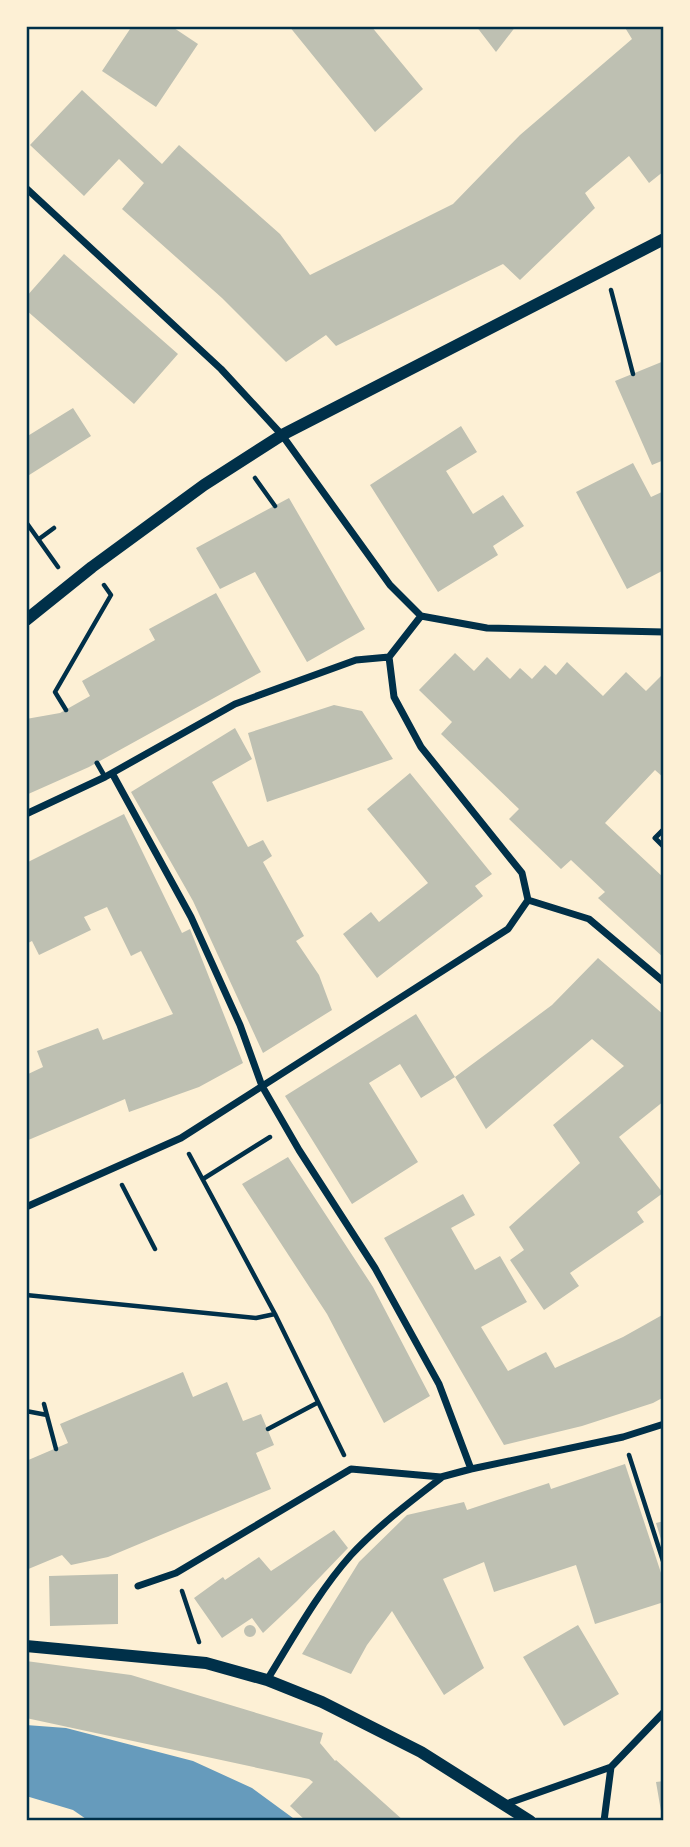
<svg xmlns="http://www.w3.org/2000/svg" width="690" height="1847" font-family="'Roboto Condensed',sans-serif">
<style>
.water{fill:#669bbc}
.building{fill:#bec0b2}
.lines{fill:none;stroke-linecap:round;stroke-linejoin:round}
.path{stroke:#003049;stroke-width:4.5}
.service{stroke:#003049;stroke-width:5}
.minor{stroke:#003049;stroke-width:7}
.tertiary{stroke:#003049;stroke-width:12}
.neatline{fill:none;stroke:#003049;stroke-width:2.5}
</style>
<rect width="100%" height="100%" fill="#fdf0d5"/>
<!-- water -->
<path class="water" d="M26,1725l40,3 127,33 59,27 45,33h-208l-16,-11 -47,-14z"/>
<!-- building -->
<path class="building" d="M132,26h39l27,18 -42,63 -54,-36z
M289,26h82l52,63 -48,43z
M476,26h40l-20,26z
M624,26h40v145l-15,12 -20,-27 -44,37 10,15 -75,72 -17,-16 -167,82 -10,-11 -40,27 -64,-64 -100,-89 22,-26 -25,-24 -35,37 -54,-51 52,-55 80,74 17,-19 101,89 30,41 143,-71 67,-69 112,-96z
M64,254l114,100 -44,50 -108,-94v-13z
M664,361v99l-12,5 -37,-84z
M73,408l18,28 -65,41v-40z
M461,426l16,26 -31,19 27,43 30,-19 21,31 -31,20 5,9 -60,37 -68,-107z
M633,463l18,34 13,-6v79l-37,19 -51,-97z
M289,498l76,131 -58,33 -52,-90 -35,17 -24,-41z
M216,593l45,79 -172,95 -63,28v-76l34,-6 30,-17 -8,-15 73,-41 -6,-11z
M455,653l19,18 13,-14 23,22 10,-11 12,11 13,-14 11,10 11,-13 36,34 23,-24 20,19 18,-18v105l-9,-8 -50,53 59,55v80l-66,-60 7,-6 -34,-32 -10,9 -52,-50 10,-10 -78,-75 11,-12 -33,-32z
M334,705l28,6 31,48 -126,43 -19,-69z
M235,728l17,31 -40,23 36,65 15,-7 9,16 -9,6 41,74 -8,5 23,34 13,35 -69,43 -70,-152 -62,-109z
M410,773l82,101 -17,12 8,10 -106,82 -34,-44 28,-22 8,10 49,-39 -61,-74z
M124,814l58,119 8,-4 53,134 -44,24 -70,25 -4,-13 -99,42v-66l17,-8 -6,-16 61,-23 5,12 70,-26 -32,-63 -10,5 -24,-49 -23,10 7,13 -52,25 -7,-14 -6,3v-81z
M598,958l66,57v86l-45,36 44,56 -26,19 7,10 -74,51 9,13 -35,24 -34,-50 14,-10 -15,-23 71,-64 -27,-38 71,-59 -32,-27 -106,90 -31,-52 97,-72z
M416,1014l39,63 -34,21 -21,-34 -31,19 49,79 -66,42 -67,-108z
M288,1157l85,130 57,109 -46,27 -57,-109 -85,-130z
M463,1194l12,21 -24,13 24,42 25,-14 27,46 -46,25 27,44 38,-19 9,16 68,-31 41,-23v83l-11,6 -71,23 -78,19 -120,-207z
M183,1372l10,25 34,-15 16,39 18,-7 13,31 -18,8 15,36 -163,68 -37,8 -9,-10 -36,15v-109l42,-18 -8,-19z
M625,1464l39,118v20l-69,22 -19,-59 -82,27 -10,-30 -41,17 41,89 -40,27 -52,-84 -25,34 -16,29 -49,-20 57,-92 48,-47 57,-13 3,8 82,-27 2,6z
M664,1521v25h-1l-7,-23z
M334,1530l14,18 -51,53 -34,32 -11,-15 -30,20 -28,-40 29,-21 2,3 34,-23 12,14z
M118,1574v50l-68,2 -1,-50z
M244 1631a6 6 0 1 1 12 0a6 6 0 1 1-12 0Z
M578,1625l41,69 -55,32 -41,-69z
M26,1661l105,14 192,58 -3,10 15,18 1,-1 68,61h-98l-16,-15 23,-24 -4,-3 -283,-61z
M664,1781v36h-2l-6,-35z"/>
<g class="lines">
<!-- path -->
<path class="path" d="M611,290l22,84
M255,478l20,28
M26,522l32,45
M39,539l15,-11
M66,710l-11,-18 56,-97 -7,-10
M189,1154l86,160 69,141
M203,1179l67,-42
M122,1185l33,64
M26,1295l230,23 19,-4
M44,1404l12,45
M26,1411l21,4
M268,1429l49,-26
M629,1455l35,109
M182,1591l17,51"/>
<!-- service -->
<path class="service" d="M97,763l8,14
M664,829l-9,9 9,9"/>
<!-- minor -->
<path class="minor" d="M26,188l195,181 61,66 108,150 31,31 66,12 177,4
M389,657l5,40 27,50 101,126 6,27
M112,773l79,144 49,108 22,61 37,64 76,118 64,116 32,85
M26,814l79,-37 130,-73 121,-44 33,-3 32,-41
M528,900l61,19 75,63
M26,1207l155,-69 327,-209 20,-29
M138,1586l38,-13 175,-104 90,8 30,-8 152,-32 41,-13
M267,1680c26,-42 51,-88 84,-125 27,-29 59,-53 90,-77
M506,1804l105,-37 53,-55
M604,1821l7,-54"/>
<!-- tertiary -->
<path class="tertiary" d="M26,620l66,-53 112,-82 78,-50 382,-196
M26,1646l180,17 61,17 55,22 99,50 109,69"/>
</g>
<!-- border -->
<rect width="690" height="1847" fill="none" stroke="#fdf0d5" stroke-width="56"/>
<rect x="28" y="28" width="634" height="1791" class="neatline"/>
</svg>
